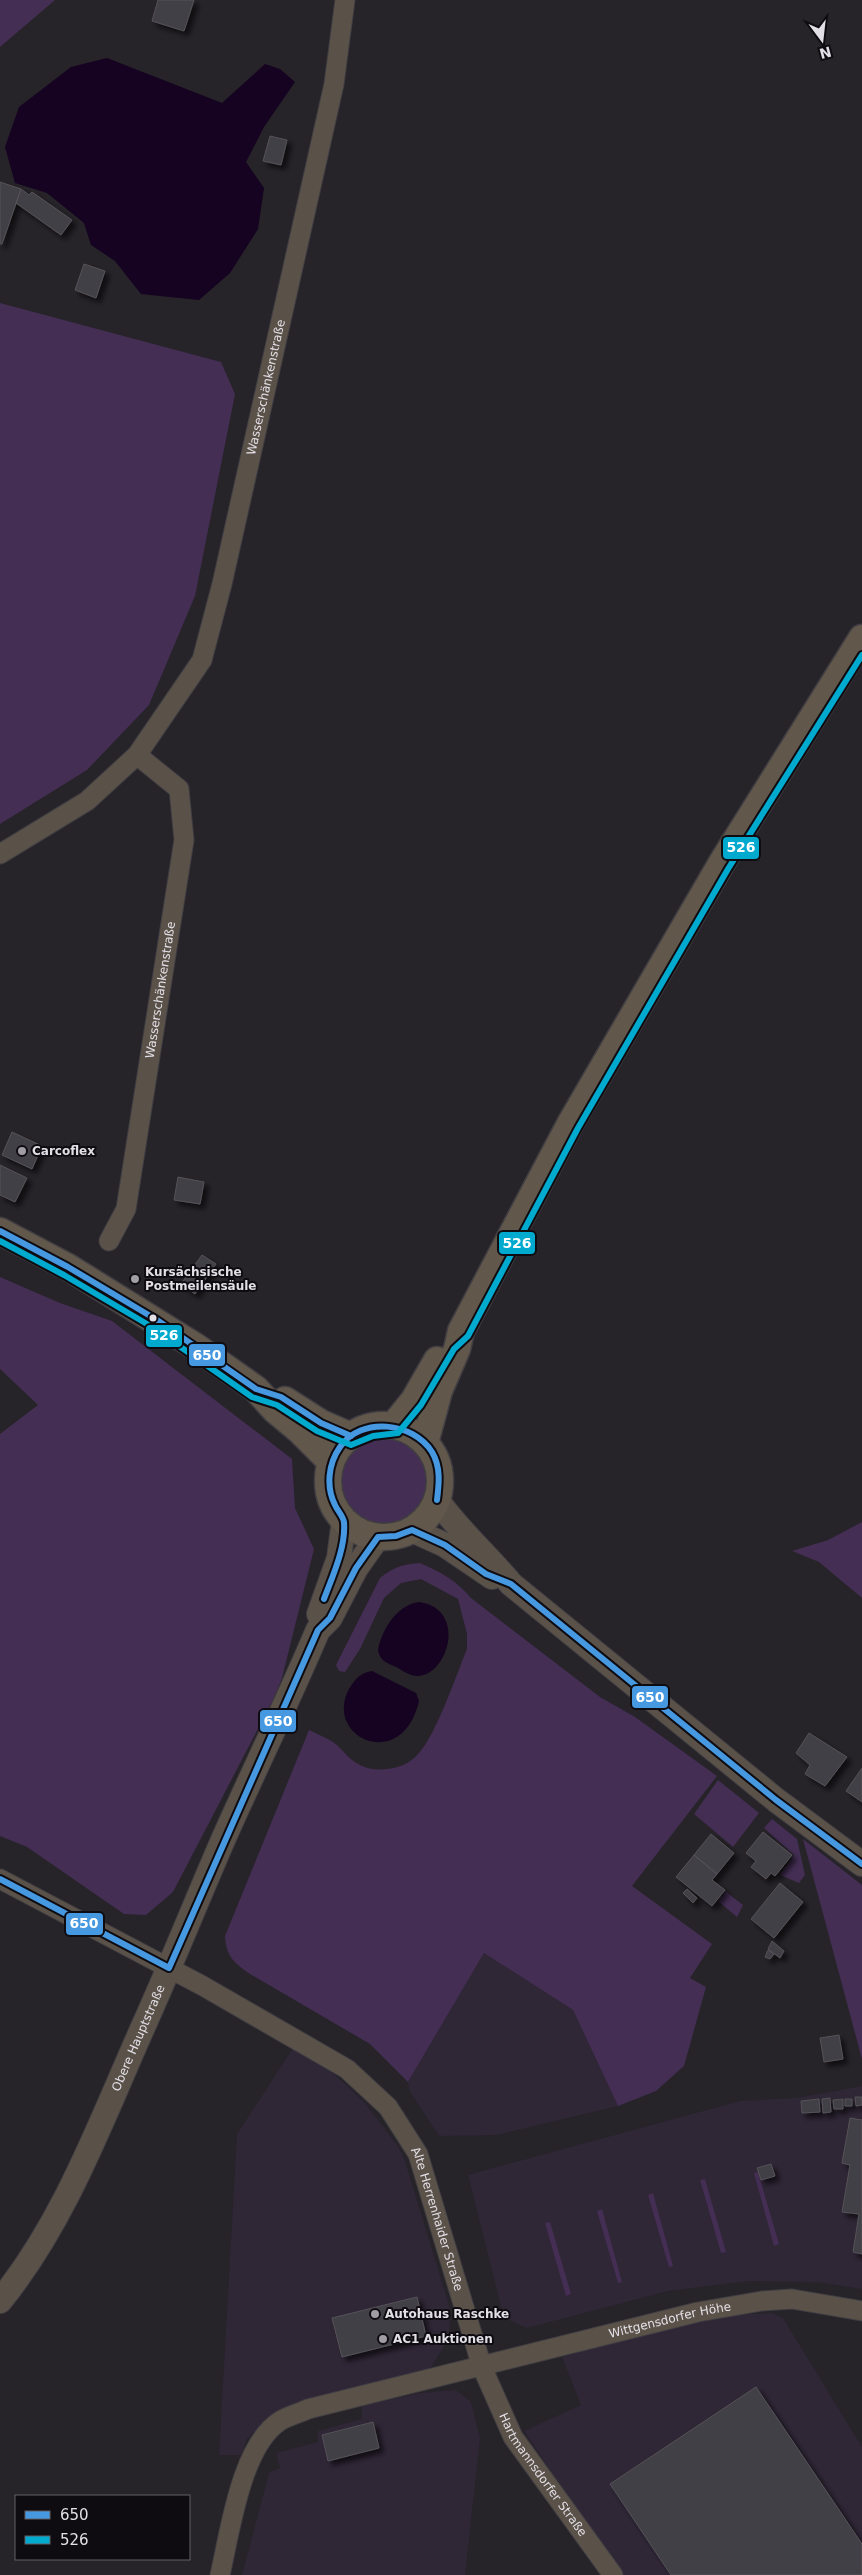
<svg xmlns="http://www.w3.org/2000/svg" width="862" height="2575" font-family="'DejaVu Sans',sans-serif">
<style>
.built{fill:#2f2636}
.green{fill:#442e54}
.water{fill:#150321}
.building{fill:#424046;stroke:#555257;filter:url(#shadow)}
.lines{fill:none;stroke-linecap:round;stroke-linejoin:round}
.minor-casing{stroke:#403e43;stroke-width:21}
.tertiary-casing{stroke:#403e43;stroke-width:26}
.secondary-casing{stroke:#403e43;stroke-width:29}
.minor{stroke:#5a5249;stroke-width:19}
.tertiary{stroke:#5a5249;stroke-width:24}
.secondary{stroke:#61574a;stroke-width:26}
.bus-1-casing{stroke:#0e0b11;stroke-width:10}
.bus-2-casing{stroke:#0e0b11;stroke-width:10}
.bus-1{stroke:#4699e1;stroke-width:6}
.bus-2{stroke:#00a9ce;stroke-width:6}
.poi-dot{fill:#a19da4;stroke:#0e0b11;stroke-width:2}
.bus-dot{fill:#e3dfe7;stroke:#0e0b11;stroke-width:2}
.labels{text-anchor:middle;stroke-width:4;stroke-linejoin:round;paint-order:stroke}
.street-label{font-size:12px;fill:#e3dfe7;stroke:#0e0b11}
.poi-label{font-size:12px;font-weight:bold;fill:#e3dfe7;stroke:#0e0b11;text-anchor:start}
.line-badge{stroke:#0e0b11;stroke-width:2}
.badge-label{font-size:14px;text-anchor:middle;font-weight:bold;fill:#fff}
</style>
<defs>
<filter id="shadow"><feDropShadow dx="4.5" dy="4.5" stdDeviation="2.5" flood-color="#0009"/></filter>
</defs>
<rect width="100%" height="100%" fill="#262329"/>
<!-- built -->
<path class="built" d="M484,1953l89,57 45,96 -121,29 -58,1 -30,-46 -1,-8z
M293,2048l40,25 32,30 33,43 7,15 44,144 1,21 -3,16 -18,28 -159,46 -23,23 -6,16h-22l18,-321z
M862,2086v203l-46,-7 -68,-1 -80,10 -141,37 -23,-10 -36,-143 272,-74 56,-3z
M772,2313l11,5 79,129v128h-241l-97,-144 57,-26 -19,-48 119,-33 52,-9z
M456,2390l15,12 9,36 -15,137h-223l27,-102 11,-5 -4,-15 42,-11v-11l44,-12v-13l58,-13z"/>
<!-- green -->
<path class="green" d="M0,0h55l-55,47z
M0,303l221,59 14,32 -40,202 -46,109 -62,65 -87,54z
M0,1277l60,26 52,18 180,138 3,49 19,41 -32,129 -8,20 -101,194 -27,23 -22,-1 -97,-67 -27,-11v-402l38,-29 -38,-36z
M342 1481a42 42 0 1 1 84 0a42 42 0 1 1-84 0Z
M862,1522v76l-43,-36 -27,-11 36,-11z
M420,1563c21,9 37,18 51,35l129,99 35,20 82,59 -85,110 80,58 -22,34 16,9 -22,79 -28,25 -38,15 -45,-96 -89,-57 -76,129 -38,-38 -120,-70c-16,-11 -24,-18 -25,-38l84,-206c8,4 16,7 24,12 11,8 15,18 29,24 15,7 39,3 51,-7 21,-16 43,-84 54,-110v-15l-9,-35 -37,-20 -20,4 -17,15 -24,51 -15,23 -6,-1 -3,-6 44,-87c13,-11 24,-14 40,-15z
M718,1780l41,33 -26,34 -39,-33z
M772,1819l25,20 8,36 -6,8 -19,-8 14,-20 -30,-27z
M803,1839l59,46v174z
M726,1892l17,13 -6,12 -19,-16z
M758,2172l21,72 -5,2 -20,-73z
M705,2179l21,73 -5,1 -21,-73z
M653,2193l20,73 -4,1 -21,-72z
M602,2209l20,73 -4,1 -21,-72z
M550,2222l21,72 -5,2 -21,-73z"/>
<!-- water -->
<path class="water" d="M107,58l115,45 43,-39 15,5 15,13 -31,45 -18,35 18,26 -6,41 -28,44 -31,27 -58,-6 -26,-33 -24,-16 -7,-22 -37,-30 -32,-10 -10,-36 14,-40 52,-40z
M419,1602c49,7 29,74 -2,74 -7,0 -15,-6 -21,-9 -9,-4 -16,-6 -18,-17 4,-21 19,-45 41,-48z
M372,1671l44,22 3,8c-17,73 -96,36 -70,-12 6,-10 11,-16 23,-18z"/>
<!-- building -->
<path class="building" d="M158,0h36l-10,31 -32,-10z
M270,136l17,4 -6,25 -18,-4z
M0,182l21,7 -19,55h-2z
M21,189l8,6 3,-3 40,28 -11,15 -45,-32z
M84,264l21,7 -9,27 -21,-8z
M12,1132l30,14 -10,23 -30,-14z
M0,1165l27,13 -12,24 -15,-7z
M178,1177l26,5 -4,22 -26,-4z
M202,1255l14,9 -21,30 -14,-10z
M809,1733l38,24 -22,29 -20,-12 5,-9 -14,-12z
M862,1768v34l-16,-11z
M763,1832l29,23 -17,21 -4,-3 -5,6 -15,-12 5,-6 -10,-8z
M711,1834l23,19 -17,21 -23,-19z
M694,1855l23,19 -5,6 13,10 -13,16 -36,-29z
M780,1883l23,19 -29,36 -23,-19z
M687,1889l10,9 -4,5 -10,-10z
M772,1941l12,10 -4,7 -12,-9z
M768,1950l6,4 -4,5 -5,-2z
M839,2035l4,24 -19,3 -4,-24z
M855,2097h7v8l-6,1z
M830,2098l1,14 -8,1 -1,-14z
M819,2099l1,13 -18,1 -1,-12z
M843,2099v10h-9l-1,-9z
M845,2099h7v7h-7z
M850,2118l12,2v134l-9,-2 6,-38 -17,-2 8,-47 -8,-2z
M771,2164l4,12 -14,4 -4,-12z
M417,2297l9,39 -84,21 -10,-39z
M756,2387l106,157v31h-191l-61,-91z
M373,2422l6,26 -51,13 -6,-26z"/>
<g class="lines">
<defs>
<g id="minor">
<path id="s1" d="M0,854l87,-53 50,-46 65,-95 20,-76 112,-500 11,-84"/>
<path id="s2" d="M109,1241l17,-32 58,-369 -5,-51 -42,-34"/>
<path id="s3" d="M0,1879l203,107 144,83 41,38 30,47 64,213 31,70 100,138"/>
<path id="s4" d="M220,2575c10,-43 21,-129 60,-154 8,-5 20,-8 28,-12l390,-97 64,-11 30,-2 70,12"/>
</g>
<g id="tertiary">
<path d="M437,1500c22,31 50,55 74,84l265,216 86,64"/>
<path d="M412,1530l33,15 47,32"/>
<path d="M319,1614l20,-56 5,-38"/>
<path id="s5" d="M0,2301c65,-80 101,-180 143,-274 28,-62 53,-125 80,-187 31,-70 65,-139 95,-210l12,-12 26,-50 22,-31"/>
</g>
<path id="secondary" d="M0,1231l68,36 127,79 61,43 19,21 24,20 32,32
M285,1400l36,23 30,13
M328 1481a56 56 0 1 1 112 0a56 56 0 1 1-112 0Z
M393,1426l21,-26 23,-40
M425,1443l14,-52 18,-42 4,-18 109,-207 151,-260 141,-226"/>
</defs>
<!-- minor casing -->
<use href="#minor" class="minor-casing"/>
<!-- tertiary casing -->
<use href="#tertiary" class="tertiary-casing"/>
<!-- secondary casing -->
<use href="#secondary" class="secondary-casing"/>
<!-- minor -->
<use href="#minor" class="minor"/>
<!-- tertiary -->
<use href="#tertiary" class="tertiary"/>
<!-- secondary -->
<use href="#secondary" class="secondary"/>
<defs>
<path id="bus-1" d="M0,1231l68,36 89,53 99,69 25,8 40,26 30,13
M324,1599c9,-24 22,-52 20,-77 -1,-6 -7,-12 -9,-17 -9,-18 -7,-41 5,-58 21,-31 73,-25 92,5 9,15 7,32 5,48
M0,1879l169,89
M169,1968l149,-338 12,-12 26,-50 22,-31 18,-1 16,-6 33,15 41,29 25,10 265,216 86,64"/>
<path id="bus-2" d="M0,1241l64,34 88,52 100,70 25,8 40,26 34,14 22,-9 25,-3 23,-28 33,-56 14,-13 110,-208 150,-259 134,-214"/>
</defs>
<!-- bus-1 casing -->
<use href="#bus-1" class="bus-1-casing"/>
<!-- bus-2 casing -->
<use href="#bus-2" class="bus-2-casing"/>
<!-- bus-1 -->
<use href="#bus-1" class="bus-1"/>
<!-- bus-2 -->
<use href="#bus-2" class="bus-2"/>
</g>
<!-- markers -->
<g class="poi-dot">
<circle cx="22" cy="1151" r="5"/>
<circle cx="135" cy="1279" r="5"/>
<circle cx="375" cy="2314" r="5"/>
<circle cx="383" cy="2339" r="5"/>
</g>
<circle class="bus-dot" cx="153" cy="1318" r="4.5"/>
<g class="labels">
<!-- street labels -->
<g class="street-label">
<text dy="4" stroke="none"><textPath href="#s1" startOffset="565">Wasserschänkenstraße</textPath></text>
<text dy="4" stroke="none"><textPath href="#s2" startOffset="258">Wasserschänkenstraße</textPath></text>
<text dy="4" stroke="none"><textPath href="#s5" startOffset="298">Obere Hauptstraße</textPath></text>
<text dy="4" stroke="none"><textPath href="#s3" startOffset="575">Alte Herrenhaider Straße</textPath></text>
<text dy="4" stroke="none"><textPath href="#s4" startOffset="572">Wittgensdorfer Höhe</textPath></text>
<text dy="4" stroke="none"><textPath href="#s3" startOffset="854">Hartmannsdorfer Straße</textPath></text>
</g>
<!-- poi labels -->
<g class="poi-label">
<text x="32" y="1155">Carcoflex</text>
<text x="145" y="1276">Kursächsische<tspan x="145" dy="14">Postmeilensäule</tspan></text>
<text x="385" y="2318">Autohaus Raschke</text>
<text x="393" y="2343">AC1 Auktionen</text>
</g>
</g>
<g class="line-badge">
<rect x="722" y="836" width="38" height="24" rx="5" fill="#00a9ce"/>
<rect x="498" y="1231" width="38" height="24" rx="5" fill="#00a9ce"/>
<rect x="145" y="1324" width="38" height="24" rx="5" fill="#00a9ce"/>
<rect x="188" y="1343" width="38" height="24" rx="5" fill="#4699e1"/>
<rect x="631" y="1685" width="38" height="24" rx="5" fill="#4699e1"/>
<rect x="259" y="1709" width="38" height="24" rx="5" fill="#4699e1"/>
<rect x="65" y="1912" width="39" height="24" rx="5" fill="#4699e1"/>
</g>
<g class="badge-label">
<text x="741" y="852">526</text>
<text x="517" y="1248">526</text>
<text x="164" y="1340">526</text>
<text x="207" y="1360">650</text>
<text x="650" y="1702">650</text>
<text x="278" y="1726">650</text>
<text x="84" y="1928">650</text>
</g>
<!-- legend -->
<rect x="15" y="2495" width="175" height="65" fill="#0e0b11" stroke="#636067"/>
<rect x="25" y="2511" width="25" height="8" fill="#4699e1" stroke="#636067"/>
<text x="60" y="2520" font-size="15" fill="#e3dfe7">650</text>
<rect x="25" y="2536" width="25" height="8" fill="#00a9ce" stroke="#636067"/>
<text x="60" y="2545" font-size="15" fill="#e3dfe7">526</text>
<!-- north arrow -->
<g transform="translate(822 40) rotate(165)" stroke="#0e0b11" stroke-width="4" paint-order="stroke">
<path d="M0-4L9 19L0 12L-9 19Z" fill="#e3dfe7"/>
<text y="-8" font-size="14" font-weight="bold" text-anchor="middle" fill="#e3dfe7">N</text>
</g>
</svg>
